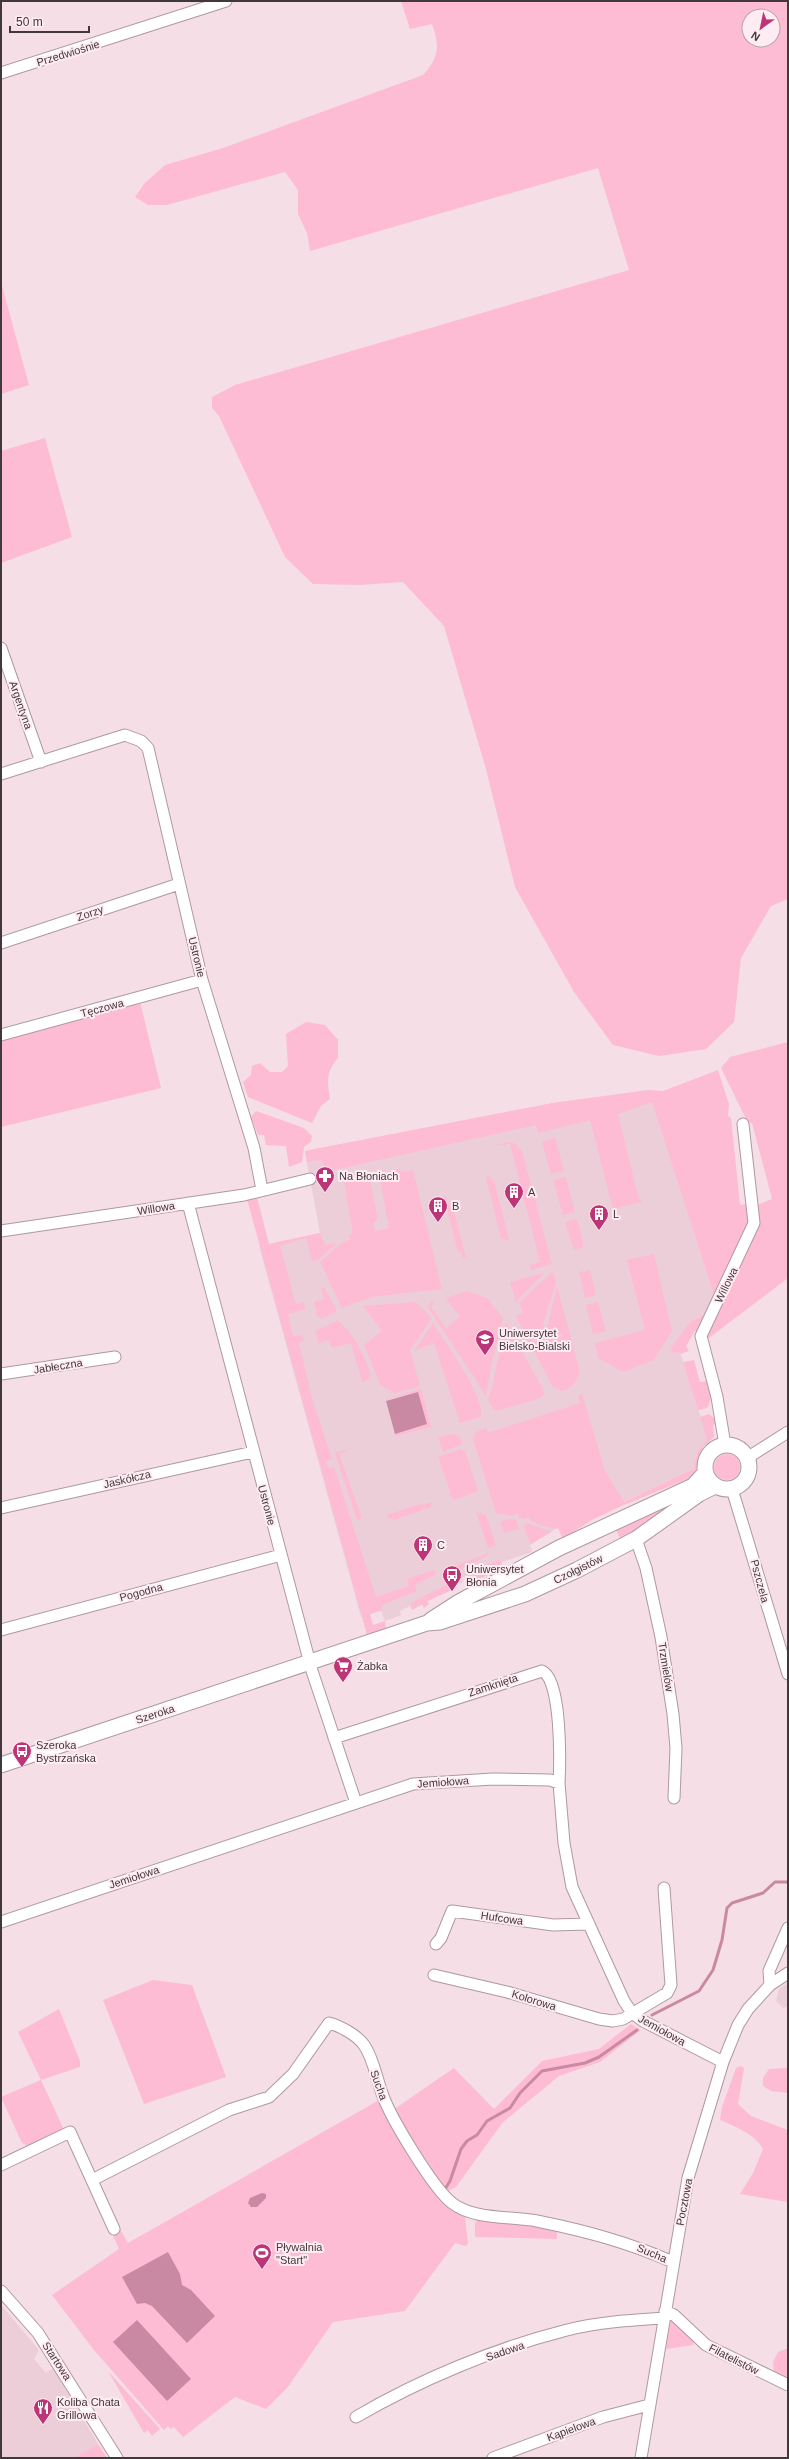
<svg xmlns="http://www.w3.org/2000/svg" width="789" height="2459" font-family="Helvetica,sans-serif">
<style>
.built{fill:#ecced8}
.green{fill:#febbd4;fill-rule:evenodd}
.water{fill:#c989a2}
.lines{fill:none;stroke-linecap:round;stroke-linejoin:round}
.stream{stroke:#c989a2;stroke-width:3}
.street-casing{stroke:#ae99a0;stroke-width:13}
.secondary-casing{stroke:#ae99a0;stroke-width:17}
.street{stroke:#fff;stroke-width:11}
.secondary{stroke:#fff;stroke-width:15}
.labels{text-anchor:middle;stroke-width:4;stroke-linejoin:round;paint-order:stroke}
.street-label{font-size:11px;fill:#41383b;stroke:#ffecf3}
.poi-label{font-size:11px;fill:#41383b;stroke:#ffecf3;text-anchor:start}
</style>
<rect width="100%" height="100%" fill="#f5dee6"/>
<!-- built -->
<path class="built" d="M649,1090l67,211 -36,51 28,88 -10,10 -5,19 -103,49 -33,10 -27,17 2,7 -30,10 -32,17 -2,-4 -6,3 1,4 -51,28 -2,-4 -10,5 1,4 -16,6 -4,-10 -20,6 -102,-371 61,-13 -15,-82 248,-48z
M788,1983v23l-5,2 -7,-7 3,-12z
M1,2305l38,45 -5,9 12,14 7,-5 45,76 -24,14h-73z"/>
<!-- green -->
<path class="green" d="M401,1h387v898l-17,7 -30,52 -7,64 -28,27 -47,7 -46,-11 -39,-53 -59,-105 -29,-118 -42,-143 -41,-44 -44,3 -46,-1 -28,-27 -66,-141 -7,-8v-11l23,-12 394,-115 -31,-102 -288,83 -3,-18 -9,-19v-24l-13,-18 -118,33h-19l-13,-8 9,-13 21,-19 58,-17 200,-73c16,-17 17,-29 9,-51l-22,5zM749,16h24v24h-24z
M1,282l28,103 -28,9z
M45,438l27,99 -71,26v-112z
M140,1002l21,86 -160,39v-89z
M306,1022l19,3 13,15v18c-12,14 -11,23 -8,41l-9,7 -9,17 -64,-26 -5,-15 8,-7 1,-9 8,-3 10,9h12l6,-6 -2,-32z
M788,1042v236l-83,63 4,-16 10,-21 36,-98 17,-7 -20,-76h-4l-27,-55 9,-11z
M718,1070l11,34 -1,12 3,2 9,87 6,-1 6,17 -26,61 -27,49h-4l-9,15 3,5 -9,3 -1,-2 -7,1 -1,-5 19,-26 15,-7 11,-14 -64,-199 -34,12 20,82 4,6 -29,7 -23,-89 -52,13 -2,-8 -211,47 -3,-12 -15,2 -2,-11 248,-48 96,-13 14,1z
M256,1111l48,17 8,8 -1,6 -7,5 -2,15 -13,5 -3,-21 -20,-1 -2,-10h-6l-7,-18z
M555,1137l9,34 -13,3 -9,-32z
M509,1142l7,2 6,7 30,113 -21,6 -1,-5 10,-3 -30,-118 -20,3z
M400,1169l1,3 12,-2 29,119 -71,8 -29,11 -22,-46 19,-17 11,-6 -1,-4 4,-1 -9,-52 25,-7 9,45 -5,2 2,9 14,-3 -10,-54z
M490,1176l1,4h3l15,59 -2,1 -6,-2 -15,-61z
M566,1177l9,35 -12,3 -10,-35z
M446,1196l4,12h3l13,49 -3,1 -2,-6h-3l-14,-55z
M257,1197l12,47 51,-11 5,12 12,-2 -19,17 -6,1 -6,-23 -26,8 16,58 8,-2 2,7 -18,5 5,22 9,-1 2,5 -5,3 13,55 20,61 -6,2 3,8 5,-2 42,130 33,-11 -2,-7 27,-9 2,4 -21,11 2,6 -35,14 -1,5 -11,4 3,11 12,-4 1,6 -3,3 -16,5 -120,-436z
M577,1219l7,28 -10,3 -9,-28z
M654,1254l18,77 -18,29 -31,12 -25,-14 -3,-15 50,-13 -18,-70z
M590,1270l6,25 -11,3 -6,-26z
M553,1271l3,12 -13,41 3,7 -17,12 -13,-27 7,-3 -4,-10z
M544,1273l-28,29 -6,-20z
M557,1286l22,82c0,12 -5,19 -17,23l-9,-4 -22,-42 16,-12 5,5 10,-2 -1,-2 -9,-1 -5,-5z
M324,1287l13,24 -15,8 -5,-3 -3,-14 10,-3 -3,-11z
M467,1291l20,7 16,20 -12,48 -5,30 -58,-89 2,-4 6,-4 -5,8 15,21 14,-11 -14,-19z
M416,1302l16,16 -22,32 10,36 -25,7 -14,-7 -17,-41 18,-14 -19,-25z
M598,1302l8,29 -13,3 -7,-29z
M337,1321c11,3 37,48 33,58l-8,3 -11,-39 -19,5 -3,-8 -10,3 -4,-12z
M506,1322l39,71 -5,5 -43,13 -4,-2 -5,-9 6,-19h-1l8,-35h2l-2,-1z
M433,1323c10,16 56,79 47,94l-20,6 -26,-80 -20,8z
M694,1360l6,22 7,-1 4,18 -4,9 -9,2 -15,-48z
M421,1389l10,38 -35,9 -1,-2 32,-10 -9,-32 -33,7z
M582,1394l23,77 19,31 69,-33 5,-19 9,-10 -7,-23 9,-3 5,4 2,6 -3,1 1,12 -11,10 -7,23 -6,8 -71,29 -29,14 -27,18 -5,-11 -3,1 -25,-8 1,-3 -3,-1 -2,2 -8,-2 1,-3 -3,-1 -1,3 -19,-3 -23,-74 2,-6 11,-6 2,6 92,-30 -2,-8z
M454,1434l6,3 2,7 -19,8 -5,-15z
M352,1448l-13,6 23,64 -5,2 -22,-67z
M461,1449l4,2 13,40 -24,9 -5,-5 2,-1 -13,-37z
M714 1467a13 13 0 1 1 26 0a13 13 0 1 1-26 0Z
M679,1499l-56,41h-2l-6,-12z
M432,1502l-1,5 -37,13 -6,-2 -1,-3 36,-12v2z
M476,1512l10,3 10,30 -8,3z
M508,1519l8,1 3,9 -15,4 -4,-11z
M527,1523l24,9 -21,12 -6,-18z
M489,1553l1,1 -42,22 -3,-6z
M499,1560l3,3 -4,8 -27,11 -3,-8z
M448,1584l4,6 -25,11 2,3 -5,4 -2,-4 -10,6 -1,-7z
M153,1980l39,5 34,92 -82,27 -41,-104z
M59,2009l21,52v6l-39,13 24,52 -34,16 -9,-5 -21,-46 40,-17 -23,-48z
M631,2024l10,6 -41,32 -41,14 -56,46 -47,65 -10,5 -8,-8 -45,-74 61,-42 40,41 48,-48 57,-12z
M741,2066l3,2 -6,36 13,12 37,14v72l-48,-8 13,-21 10,-24c-8,-15 -27,-22 -43,-29l2,-13 14,-39z
M788,2068v25l-17,-2 -8,-5v-8l6,-9z
M381,2099c20,36 47,100 84,118l3,27 -3,2 -10,-3 -50,68 -72,11 -46,66 -21,21 -31,-12 -52,40 -9,-10 -3,2 -3,-3 -4,4 -70,-80 -42,-55 67,-46 -7,-16 8,-4 8,14z
M480,2217l52,7 25,7v8l-82,-2v-14z
M671,2319l23,22 -1,4 -27,4z
M788,2348v34l-14,-7 -1,-13 5,-10z
M108,2371l52,58 -8,7 -4,-6 -4,3z
M98,2444l9,14h-33z"/>
<!-- water -->
<path class="water" d="M418,1392l9,32 -32,10 -9,-33z
M262,2193l4,1v4l-9,9h-6l-3,-4 2,-5z
M168,2252l12,22 2,11 9,5 24,26 -28,27 -35,-37 -7,-3 -8,1 -15,-27z
M137,2320l54,59 -24,22 -54,-59z"/>
<g class="lines">
<!-- stream -->
<path class="stream" d="M652,2015l47,-24 14,-21 9,-30 5,-32 5,-5 31,-10 12,-11h13
M445,2189l5,-8 11,-32 6,-8 10,-6 10,-14 23,-13 10,-15 22,-22 43,-8 14,-6 38,-27"/>
<defs>
<path id="street" d="M1,73l225,-72
M1,648l40,114
M1,774l124,-39 16,6 7,7 54,232 52,168 8,42
M1,943l178,-59
M1,1035l201,-55
M188,1203l124,468 44,132
M1,1231l243,-36 66,-16
M1,1374l114,-17
M725,1445l-8,-48 -16,-61 53,-113 -11,-99
M747,1458l41,-26
M732,1489l56,185
M1,1508l252,-56
M636,1539l10,29 15,69 12,77 3,34 -2,50
M1,1630l280,-75
M334,1738l208,-67c20,8 18,93 17,112
M1,1922l412,-138 80,-5 57,1 9,3 5,60 8,44 52,114 8,12 11,8 80,41
M436,1944l5,-6 11,-27 101,14 35,-1
M434,1975l73,17 92,27 14,2 10,-2 44,-26 4,-8 -7,-97
M770,1985l-1,-14 19,-43
M1,2165l69,-33 44,97
M98,2177l131,-67 40,-13 24,-23 36,-51c11,3 28,12 35,22 10,14 13,36 19,51 9,24 50,92 69,107 22,17 58,13 85,18 49,10 90,21 136,41
M1,2291l37,42 79,125
M665,2311l9,4 32,30 82,40
M356,2417c63,-37 140,-69 211,-87 31,-8 65,-10 97,-12
M493,2458l110,-41 46,-12
M641,2458l47,-280 35,-116 15,-37 10,-16 22,-24 18,-12"/>
<path id="secondary" d="M705 1467a22 22 0 1 1 44 0a22 22 0 1 1-44 0Z
M431,1620l28,-18 100,-54 134,-62 12,-13
M1,1765l426,-142 13,-1 85,-28 52,-24 59,-31 63,-45 16,-8"/>
</defs>
<!-- street casing -->
<use href="#street" class="street-casing"/>
<!-- secondary casing -->
<use href="#secondary" class="secondary-casing"/>
<!-- street -->
<use href="#street" class="street"/>
<!-- secondary -->
<use href="#secondary" class="secondary"/>
</g>
<!-- icons -->
<defs>
<symbol id="pharmacy-pin" viewBox="-11 -11 22 30"><path d="M0 17L-7.5 6A9.5 9.5 0 1 1 7.5 6Z" fill="#bc3677" stroke="#ffecf3"/><path d="M-2-6h4v4h4v4h-4v4h-4v-4h-4v-4h4Z" fill="#fff"/></symbol>
<symbol id="building-pin" viewBox="-11 -11 22 30"><path d="M0 17L-7.5 6A9.5 9.5 0 1 1 7.5 6Z" fill="#bc3677" stroke="#ffecf3"/><path d="M-4-6H4V6H1V3H-1V6H-4ZM-2.5-4.3h1.7v1.8h-1.7ZM.8-4.3h1.7v1.8H.8ZM-2.5-1h1.7V.8h-1.7ZM.8-1h1.7V.8H.8Z" fill="#fff"/></symbol>
<symbol id="university-pin" viewBox="-11 -11 22 30"><path d="M0 17L-7.5 6A9.5 9.5 0 1 1 7.5 6Z" fill="#bc3677" stroke="#ffecf3"/><path d="M0-5L7-2L0 1L-7-2ZM-4 1L0 2.5L4 1V4Q0 6-4 4Z" fill="#fff"/></symbol>
<symbol id="bus-pin" viewBox="-11 -11 22 30"><path d="M0 17L-7.5 6A9.5 9.5 0 1 1 7.5 6Z" fill="#bc3677" stroke="#ffecf3"/><path d="M-5-6H5V4H4V6H2V4H-2V6H-4V4H-5ZM-3.5-4V0h7V-4ZM-3.5 1.2v1.5H-2V1.2ZM2 1.2v1.5H3.5V1.2Z" fill="#fff"/></symbol>
<symbol id="supermarket-pin" viewBox="-11 -11 22 30"><path d="M0 17L-7.5 6A9.5 9.5 0 1 1 7.5 6Z" fill="#bc3677" stroke="#ffecf3"/><path d="M-6-5.5h2.5l.6 2H6L4.5 2H-2.5L-4.4-4H-6ZM-1.5 3.2a1.3 1.3 0 1 0 .1 0ZM3 3.2a1.3 1.3 0 1 0 .1 0Z" fill="#fff"/></symbol>
<symbol id="stadium-pin" viewBox="-11 -11 22 30"><path d="M0 17L-7.5 6A9.5 9.5 0 1 1 7.5 6Z" fill="#bc3677" stroke="#ffecf3"/><path d="M0-5a6.5 5 0 1 0 0 10a6.5 5 0 1 0 0-10ZM-3.5-1.8h7v3.6h-7Z" fill="#fff"/></symbol>
<symbol id="restaurant-pin" viewBox="-11 -11 22 30"><path d="M0 17L-7.5 6A9.5 9.5 0 1 1 7.5 6Z" fill="#bc3677" stroke="#ffecf3"/><path d="M-5-6h1v4h1v-4h1v4h1v-4h1v5L-1.5 .5V6h-2V.5L-5-1ZM5-6V6H3V1.5H1.5Q1.5-4 5-6Z" fill="#fff"/></symbol>
</defs>
<g fill-rule="evenodd">
<use href="#pharmacy-pin" x="314" y="1165" width="22" height="30"/>
<use href="#building-pin" x="503" y="1181" width="22" height="30"/>
<use href="#building-pin" x="427" y="1195" width="22" height="30"/>
<use href="#building-pin" x="588" y="1203" width="22" height="30"/>
<use href="#university-pin" x="474" y="1328" width="22" height="30"/>
<use href="#building-pin" x="412" y="1534" width="22" height="30"/>
<use href="#bus-pin" x="441" y="1564" width="22" height="30"/>
<use href="#supermarket-pin" x="332" y="1655" width="22" height="30"/>
<use href="#bus-pin" x="11" y="1740" width="22" height="30"/>
<use href="#stadium-pin" x="251" y="2242" width="22" height="30"/>
<use href="#restaurant-pin" x="32" y="2397" width="22" height="30"/>
</g>
<g class="labels">
<!-- street labels -->
<g class="street-label">
<text transform="translate(68 53) rotate(-17)" y="4">Przedwiośnie</text>
<text transform="translate(21 705) rotate(71)" y="4">Argentyna</text>
<text transform="translate(90 913) rotate(-19)" y="4">Zorzy</text>
<text transform="translate(197 957) rotate(76)" y="4">Ustronie</text>
<text transform="translate(102 1008) rotate(-15)" y="4">Tęczowa</text>
<text transform="translate(156 1208) rotate(-9)" y="4">Willowa</text>
<text transform="translate(726 1285) rotate(-64)" y="4">Willowa</text>
<text transform="translate(58 1366) rotate(-9)" y="4">Jabłeczna</text>
<text transform="translate(127 1479) rotate(-13)" y="4">Jaskółcza</text>
<text transform="translate(267 1505) rotate(75)" y="4">Ustronie</text>
<text transform="translate(578 1569) rotate(-26)" y="4">Czołgistów</text>
<text transform="translate(760 1581) rotate(75)" y="4">Pszczela</text>
<text transform="translate(141 1592) rotate(-15)" y="4">Pogodna</text>
<text transform="translate(666 1667) rotate(81)" y="4">Trzmielów</text>
<text transform="translate(493 1685) rotate(-18)" y="4">Zamknięta</text>
<text transform="translate(155 1714) rotate(-18)" y="4">Szeroka</text>
<text transform="translate(443 1782) rotate(-4)" y="4">Jemiołowa</text>
<text transform="translate(134 1877) rotate(-18)" y="4">Jemiołowa</text>
<text transform="translate(502 1918) rotate(8)" y="4">Hufcowa</text>
<text transform="translate(534 2000) rotate(17)" y="4">Kolorowa</text>
<text transform="translate(662 2030) rotate(29)" y="4">Jemiołowa</text>
<text transform="translate(379 2085) rotate(70)" y="4">Sucha</text>
<text transform="translate(684 2202) rotate(-79)" y="4">Pocztowa</text>
<text transform="translate(652 2253) rotate(23)" y="4">Sucha</text>
<text transform="translate(505 2351) rotate(-19)" y="4">Sadowa</text>
<text transform="translate(734 2359) rotate(27)" y="4">Filatelistów</text>
<text transform="translate(57 2361) rotate(57)" y="4">Startowa</text>
<text transform="translate(571 2429) rotate(-20)" y="4">Kąpielowa</text>
</g>
<!-- poi labels -->
<g class="poi-label">
<text x="339" y="1180">Na Błoniach</text>
<text x="528" y="1196">A</text>
<text x="452" y="1210">B</text>
<text x="613" y="1218">L</text>
<text x="499" y="1337">Uniwersytet<tspan x="499" dy="13">Bielsko-Bialski</tspan></text>
<text x="437" y="1549">C</text>
<text x="466" y="1573">Uniwersytet<tspan x="466" dy="13">Błonia</tspan></text>
<text x="357" y="1670">Żabka</text>
<text x="36" y="1749">Szeroka<tspan x="36" dy="13">Bystrzańska</tspan></text>
<text x="276" y="2251">Pływalnia<tspan x="276" dy="13">"Start"</tspan></text>
<text x="57" y="2406">Koliba Chata<tspan x="57" dy="13">Grillowa</tspan></text>
</g>
</g>
<!-- border -->
<rect width="789" height="2459" fill="none" stroke="#41383b" stroke-width="4"/>
<!-- north arrow -->
<g transform="translate(761 28) rotate(213)"><circle r="19" fill="#ffecf3" stroke="#b3a4a9"/>
<path d="M0-3L7 15L0 10L-7 15Z" fill="#bc3677"/>
<text y="-6" font-size="11" font-weight="bold" text-anchor="middle" fill="#41383b">N</text>
</g>
<!-- scale -->
<path d="M10 26v6h79v-6" fill="none" stroke="#41383b" stroke-width="2"/>
<text x="16" y="26" font-size="12" fill="#41383b" stroke="#ffecf3" stroke-width="3" paint-order="stroke">50 m</text>
</svg>
